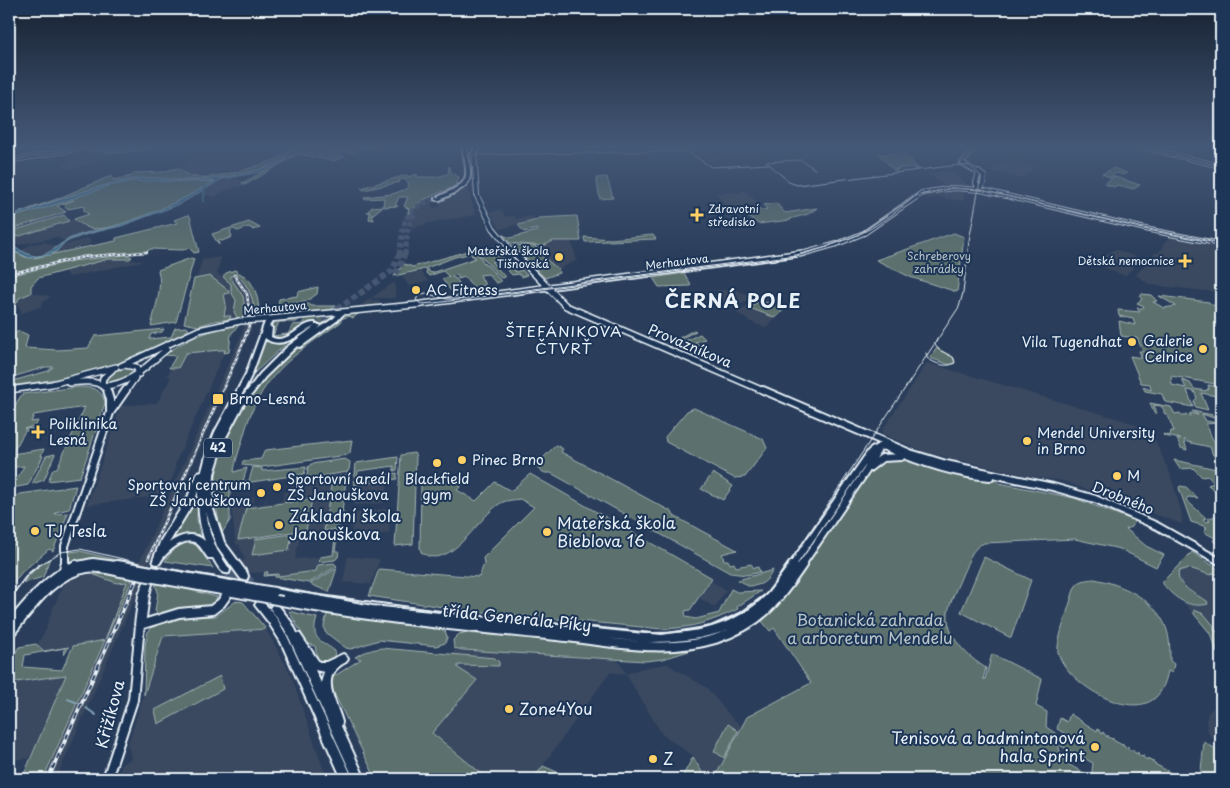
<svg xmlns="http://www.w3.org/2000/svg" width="1230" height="788" font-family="'Playpen Sans',sans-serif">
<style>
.built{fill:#3a4960}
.green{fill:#5c716d;stroke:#a2b1b2}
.water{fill:#406b86;stroke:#83a1b4}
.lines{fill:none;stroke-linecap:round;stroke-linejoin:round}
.stream{stroke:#83a1b4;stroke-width:2}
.canal{stroke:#406b86;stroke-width:2.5}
.highway-tunnel-far2{stroke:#465973;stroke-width:5;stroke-dasharray:5 2.5;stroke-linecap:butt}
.highway-tunnel-far1{stroke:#465973;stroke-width:6;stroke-dasharray:6 3;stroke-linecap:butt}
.highway-tunnel{stroke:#465973;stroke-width:10;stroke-dasharray:10 5;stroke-linecap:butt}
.secondary-far3-casing{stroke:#e8f1f8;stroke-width:6}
.secondary-far2-casing{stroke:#e8f1f8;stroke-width:8}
.secondary-far1-casing{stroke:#e8f1f8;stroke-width:10}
.secondary-casing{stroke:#e8f1f8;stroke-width:12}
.highway-casing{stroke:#e8f1f8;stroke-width:4}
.secondary-far3{stroke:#1d3557;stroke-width:4}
.secondary-far2{stroke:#1d3557;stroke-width:5}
.secondary-far1{stroke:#1d3557;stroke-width:6}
.secondary{stroke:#1d3557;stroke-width:8}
.highway{fill:#1d3557;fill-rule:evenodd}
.tram-far1{stroke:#e8f1f8;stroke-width:1}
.tram{stroke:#e8f1f8;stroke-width:2}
.rail-far1-casing{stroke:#e8f1f8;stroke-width:2.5}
.rail-casing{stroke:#e8f1f8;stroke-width:4}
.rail-far1{stroke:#1d3557;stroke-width:1;stroke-dasharray:2.5;stroke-linecap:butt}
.rail{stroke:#1d3557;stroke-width:2;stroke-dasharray:5.5;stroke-linecap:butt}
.secondary-bridge-far1-casing{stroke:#e8f1f8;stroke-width:8;stroke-linecap:butt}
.secondary-bridge-casing{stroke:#e8f1f8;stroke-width:12;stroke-linecap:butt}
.secondary-bridge-far1{stroke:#1d3557;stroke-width:5}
.secondary-bridge{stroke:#1d3557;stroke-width:8}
.poi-dot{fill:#ffd166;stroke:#1d3557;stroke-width:2}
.labels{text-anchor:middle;stroke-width:4;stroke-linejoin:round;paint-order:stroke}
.far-poi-label{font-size:11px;fill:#e8f1f8;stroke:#1d3557;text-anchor:end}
.far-park-label{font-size:11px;fill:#b7c4c7;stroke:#1d3557}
.far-street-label{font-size:11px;fill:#e8f1f8;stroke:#1d3557}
.shield{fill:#1d3557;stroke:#abb9c8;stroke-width:1}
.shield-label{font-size:12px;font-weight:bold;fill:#e8f1f8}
.poi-label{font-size:14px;fill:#e8f1f8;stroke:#1d3557;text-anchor:start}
.street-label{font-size:14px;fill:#e8f1f8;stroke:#1d3557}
.neighbourhood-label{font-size:15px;letter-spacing:1px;fill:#e8f1f8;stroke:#1d3557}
.near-poi-label{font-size:16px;fill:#e8f1f8;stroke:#1d3557;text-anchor:start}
.near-street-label{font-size:16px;fill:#e8f1f8;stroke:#1d3557}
.near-park-label{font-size:16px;fill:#b7c4c7;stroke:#1d3557}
.district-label{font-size:19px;font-weight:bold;letter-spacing:1px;fill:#e8f1f8;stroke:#1d3557}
</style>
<rect width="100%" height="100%" fill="#2a3e5b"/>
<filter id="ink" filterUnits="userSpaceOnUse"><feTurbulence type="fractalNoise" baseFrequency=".02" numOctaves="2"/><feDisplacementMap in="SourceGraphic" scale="10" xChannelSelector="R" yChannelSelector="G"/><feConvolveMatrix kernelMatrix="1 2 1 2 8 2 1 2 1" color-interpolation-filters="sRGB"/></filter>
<g filter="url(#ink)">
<!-- built -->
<path class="built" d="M221,147h15l8,4 8,-2 21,12 -19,6 -61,10 -16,-9 6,-2 12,-12z
M740,147l16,1 8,7 -56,7 -9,-10z
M87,149l6,10 8,-1 -2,5 -32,7 -5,-6 8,-3 -5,-9z
M1013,158l24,9 -16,11 -34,-7z
M944,171l8,1 18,14h-26l-17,-13z
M240,176l-3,2 4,3h7l-5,2 2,2 -19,5 -12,7 -8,-2v-6l16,-10z
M467,189l3,6 5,20 -47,8 -17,6 3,-8 -11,-1 15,-16 10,-6 6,10 7,-1 -2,-5z
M740,191h5l13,12 -30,7 -12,-17h25z
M950,192h13l1,3 -1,6 -25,-4 -7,2 -5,-3z
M502,210l3,7 10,-1 1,3 16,-3 2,5 -34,8 -10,-17z
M74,219l12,7 39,-2 -23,6 -40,15h-4l6,-4 -8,-4 -39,8 -8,-1v-7l4,1z
M1170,237l51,9v36l-5,10 -65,-7 -15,-10 19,-22h3l6,-6 -2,-2z
M88,238l3,4 -3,3 -38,11 -4,-2 -17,1 -8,-4 10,-7 14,-2 7,3 10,1z
M553,241h18l6,19 -20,10 -21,-20z
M1115,249l26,10 -16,17 -31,-13z
M148,251l-3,3 -55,4 -81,18v-3l64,-15 37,-6z
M221,257l-4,16 14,11v8l5,8 -2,12 4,7h-8l1,-3 -7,1 2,-15 -2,-8 -10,-16 -5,-3 -12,2 5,-17z
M108,259l36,2 -74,16 -6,-6z
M420,270l8,11 -19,5 -7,-10z
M236,274l10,11 7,14 1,12 -3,19 -195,449h-13l62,-138 -61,10 -7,-6 10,-17 -1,-1 8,-21 13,-28 25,-4 25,9 10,-2 -15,37 -6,19 137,-306 2,-10 -2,-25 -14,-19z
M395,282v16h-24v3l8,-1 -1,6 -22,2z
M717,290h19l18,7 -25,12 -11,-7z
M31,293l20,3 -10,8 1,2 -20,7 -5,-10 1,-5z
M761,301l24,7 -19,20 -17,-7 -13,-9z
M225,350l-50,114v7l-10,24 -78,10 34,-99 36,-3 14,-26 -4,-1 5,-8h6l8,-15z
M927,363l202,59 17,8 8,8 16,36 11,37 1,13 -118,-43 -36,-5 -103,-24 -42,-18 -1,-3z
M301,477v7l31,-4 -8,51 -24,3 -5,25 25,-2 -4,14 -38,5v-2l-11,2v-4l-15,1 -13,-12 6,-1 -6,-16h-3l-5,-40 2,-1v-4h2l-2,10 17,-3 2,-9h2l-2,9 12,-2 4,-9 -2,9 16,-2 2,-10 6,-1 3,-12z
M388,480l-2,21 -3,2 -29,2 2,-20z
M390,508l-1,25 -38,5 2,-24z
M348,557l32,2 -9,25 -28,-2z
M1187,568l24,7 2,-3 8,4v91l-7,-25 -5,-10 -25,-29 12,3 12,-2 -20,-15 -9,-10v-9z
M711,581l15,9 -11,17 -16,-9z
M266,629l24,44 37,106h-210l5,-15 9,-5 -2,-11h-2l2,-7 34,-105z
M454,648l9,2 154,9 9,15 17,-6 24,-4 40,24 23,28 12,11 -28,52h-8l-14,-24 -30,-21 -36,-60 -16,-2 -77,107h-45l-56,-46 45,-52 -19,-13v-3l41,1 -4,-8 -41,-4z
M66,675l-36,83 -21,2v-77z
M1221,706v42l-12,-14 -3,-12 2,-9 5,-5z"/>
<!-- green -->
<path class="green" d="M292,147h4c-7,7 -18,16 -27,19 -20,8 -58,14 -79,14 -21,0 -40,-4 -61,0 -41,7 -80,25 -120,36l48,-17 49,-21 6,-2 1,4 19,-4 2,-3 28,-1 15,-4c5,3 11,8 17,9 20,2 88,-13 98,-30z
M303,147h79l2,3 -24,-3 -5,2 2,2c-9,3 -15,1 -21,-3l-3,3 8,2 -3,3 6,1 -10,4 -36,-7 -53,31 -3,-2 44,-23z
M904,153l15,16h-6l2,-1 -1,-1 -18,2 2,1 -4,1 -15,-17z
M449,166l2,6 8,5 -1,3 -3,3 3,1 -3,2 -32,14 -16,15 2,-6 -5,-3 4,-9h-9l-4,9h3l-16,1 -10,8 2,5 -5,-1 1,-7h-3l5,-5 11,-1 1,-8 -20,1 1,-2 27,-3 15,-5 2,-5 -4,-5 -6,1 1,2 -36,8 -3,-2 46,-13 1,2 9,-3v3h19l12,-3z
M1114,168l13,5 -4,2 -7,-2 -4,3 28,9 -6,4 -17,-4 -3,2 -10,-3 8,-6 -10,-4z
M607,177l6,21 -13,1 -4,-21z
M145,179l39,3 31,-1c-23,16 -93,49 -121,48 -7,0 -14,-6 -20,-10l15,-5 -5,-3v-5l-16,3 -5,-5 11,-4 -17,6 9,6 -57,18v-12c43,-11 93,-36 136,-39z
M776,203l9,10 32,-5 -9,6 -18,5 1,1 -33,4 -19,-14 15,-3 7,3 6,-1 -3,-4z
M64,215l5,6 -56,17 -4,-1v-5z
M188,215l2,1 9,36 -5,1 -5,-5 -6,2 -33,-1 -2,2 -65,5 -74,17v-24l16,8 9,1 82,-17v-3l61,-15 -3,-3z
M577,216l4,25h-28l-10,5 -33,-3 -7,-8 7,3 27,-7v-2l-13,3 -6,-7 19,-5 1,-2z
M249,222l11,6 -8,2 1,-1 -5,-2 -10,4 -5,-2 -3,2 2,6 -10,4 -4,-1 1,5 -7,-11z
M954,233l10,4 -7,55 -47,-15 -34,-17z
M653,235l3,4 -71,3 -1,-5 27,2z
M513,245l22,1 3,3 -2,2 22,18 1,4 -14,5z
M474,249l3,3 -22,5 -34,13 -27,6 10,-12 9,3z
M493,250h3l20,22 6,-2 5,5 -6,2 -2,-3 -7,1 -14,-15 -6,2 13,15 -4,1 -21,-23 1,-3z
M478,254l7,11h2l13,15v2l-4,1 -8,-9 -8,1 5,10 -11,3 -9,-11 -7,2v-4l-7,1 5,3 6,8 -11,4 -9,-12 7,-2 -6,-6 -14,5 -3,-3 1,-4 4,4 45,-15 -5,-3z
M125,255l7,2 -2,2h-22l-70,19 -7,8v7l-12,5 -2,5 -8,2v-29l63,-15z
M191,258l3,1 -18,63 -25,4c4,-18 12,-38 7,-56z
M235,270c4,4 10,5 13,9 9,10 12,26 10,38l-4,1c1,-18 -5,-32 -18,-44l-6,3 13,19 3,22 -8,1 -4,-7 2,-12 -5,-8v-8l-8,-7 3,-4z
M684,273l7,12 -1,1 -31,1 -6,-9z
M210,276l18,14 1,3 -5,1 2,10 -2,12h7l-1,3 -16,2 -16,5 -14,-3 10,-44z
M318,287l-1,7 -12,8 -27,3 1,-6 18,-3 1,-4z
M1142,294l9,1 6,6 -4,1 11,6 12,-2 -17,-10 50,6 3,3h3l6,4v76l-50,-9 1,9 14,3 -4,-8 8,3 4,6 12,2 1,-2 2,1 -1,-5 13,2v10l-20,-4 7,17 -13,-3 -1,-6 3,-3 -3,-7 -7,-1 6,17 -28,-5 -3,-8 -17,-3 -2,-4 8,3 -1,-6 -9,-1 -11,-27 12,2 -3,-7h4l-6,-13 -16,-2 -2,-15 16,4 -2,-6 -14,-3 -1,-6 22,2 -3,-4h6l1,-2 -7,-3 5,-4 -2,-2z
M761,301l24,7 -9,10 -29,-11z
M308,304l4,2h24l-6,4 -53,4 3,-5z
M358,314l-5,4 -4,-2 -8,3v3c-49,34 -82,54 -98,116 -3,11 -8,23 -9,34l13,-4 -4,13h6l4,-14 9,1v3l44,-4 -2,7 -72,11 -2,3v32l-8,13c-25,-81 24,-148 87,-193 11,-8 22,-19 34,-24 4,-2 11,-2 15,-2z
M336,316l-13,11 -11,-5 -30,17 -11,-2 1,-13 7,-3 21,-2 -4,3h-17l-6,14 15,-2 5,-9 11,-1 1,-6z
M240,324l-9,10 -2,18 -5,1 1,-3h-4l-35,3 -8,15h-9l7,-12 -12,-1c23,-17 48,-26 76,-31z
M186,327l3,2c-43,36 -125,50 -180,57v-4l39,-11 5,-4h-7l-37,11v-41l10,-6 9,4 -3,13 32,2 31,-2 7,-12 69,-7 -2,3 -11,2 -2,5 22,-2 4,-9z
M694,330l2,1 -14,7 3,3 15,-7 5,5 -10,3 11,8 2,-1 8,3 -7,7 -28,-12 2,-3 -4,-2 2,-2 -2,-2z
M264,337l7,6h16l-35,32z
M937,348l17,10 1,4 -5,3 -20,-7z
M127,367l8,3 -4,8 -23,5 -2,-1v-5l6,-6z
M78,387c13,0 24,1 27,16l-25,74 -32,4 5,-12 4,-1 28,-61 -51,8 -3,7 7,-1 -2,4 -12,4 12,-1 -1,2 -10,1 -13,23 32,-5 -3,7h2l-15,29 -16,3 12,-22 -15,2v-53l13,-21z
M1150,403l21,4 4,7 5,-1 1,3h5l-1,-2 5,2v-3l8,2 -6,-4 21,4 1,3 -12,-4 4,7 11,2 -11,1c6,11 4,17 15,22v10l-8,-1 -3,-8 -23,-5 -1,-2h-2l3,10 -6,-2 -4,-9h4l-17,-3 -1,-2 7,2 1,-5h3l-6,-15 -4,-3v-3l-3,-4 -7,-1 3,8h-3z
M694,408l69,31 4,9 -22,29 -11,1 -68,-36 -1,-5 22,-26z
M352,440l-2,13 -3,2 -85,12 -20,-2 1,-4 18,-2 4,-9z
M556,445l7,4 -2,3 111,60 2,4 63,34 -15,4 2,6h4l2,4 4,-1 2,4 15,-3 3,4 4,-1 2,5 -13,3 -17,-2 -179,-100h-6l-7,-4v-6z
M414,453l2,3 -3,88 -18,2 6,-91z
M55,454l-11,26 -12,4 14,-28z
M398,457l-1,13 -3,1v-5l-36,5 -1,10 40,-8v6l-43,6 2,-22z
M345,459l5,3 -1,8 -2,2 -37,6 -3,-2 1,-9 3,-3z
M899,459l51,14 48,8 1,2 75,15 61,23 -3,6 -6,2 20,17 18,9 -8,12 -36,-18 -45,-10 -91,4c-13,5 -15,18 -21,30 -5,13 -13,27 -15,40 -2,24 20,44 38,55l-3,11h2l7,-25 50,25 -6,27 11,6 -1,15 12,8c1,28 7,28 31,40l-1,4h-374l33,-62 64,-34 -37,-55 -4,3 -9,-11 10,-8 26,-31 67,-102 16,-16z
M1174,460l47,10v25l-13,-10 6,-2 -6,-7 -6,1 -9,-9 -13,1z
M713,473l20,13 -10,14 -22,-11z
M530,474l182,104 -22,32 -5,1 1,6 10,2 23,-6 12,-24 6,3 24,-1 -24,16 1,2c-27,13 -46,19 -76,20l-199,-19 -94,-14 10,-27 100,8 5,-13 -1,-6 51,-51 -14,-8c-6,1 -14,1 -19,4 -22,12 -51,71 -80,49l-1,-4 1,-64c9,-7 29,-9 38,-4l3,-2 5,2 -10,10 19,11 19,-19 16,9z
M347,475l1,3 -2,1 -4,33h2l-1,9 -5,1 -1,6h4l-3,3 -3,20h4l-1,6 -3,3 -16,2 1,-5 13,-2 3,-26 -12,2 8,-51h-4v-2z
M76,486l-7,23 -13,3 -1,2 13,-1 -15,38 -4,-2 -27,23 -13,16v-35l4,-8h-4v-20l3,-6h-3c0,-9 1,-21 11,-25z
M1180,486l6,1 12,11 -10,-1 -2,3 20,18 -3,1 4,3 3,-1 -3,-2 11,-4 3,3v5l-4,3 4,3v16l-8,-4 2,-3 -11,-6 3,-5 -16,-5 -12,-34z
M197,495h1l-1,24 3,16h-15l-9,4 -4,-6z
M312,499l-6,31 -68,10 8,-32z
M292,534l-3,16 -37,5 4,-16z
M189,542l7,3 17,23 -48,-7 13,-17z
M80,551l45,11 -26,-3 -22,3 -9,-2v-8z
M1192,552l29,19v5l-8,-3 -2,2 -22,-7 -10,3c-5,14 18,24 28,30l1,3c-19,5 -34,-6 -45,-20v-3z
M984,557l47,23 -20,58 -50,-26z
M50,558l-7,19 -20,6 10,-12z
M334,563l3,3 -28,17 -34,-6v-2l-11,1 1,-4h3l-1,3 11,-1v2l38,-5 2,-6z
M337,568l-8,24 -19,-8z
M773,570c-6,12 -11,16 -25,16l-10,-6z
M92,574l27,1 14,3 -90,201h-21l44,-104 -57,8v-21l10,-15 17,-3 8,7 25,-4 -5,8 1,-7 -40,7 -2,12 39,3 11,-24 32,-6 22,-58 -10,1z
M1094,579c29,5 67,23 74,55 2,9 2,18 2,27l4,3 -2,9 -4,-2c-2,9 -5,20 -13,27 -26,23 -90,-16 -97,-46 -2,-11 13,-50 16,-63 5,-9 10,-9 20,-10z
M156,581l61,16c-5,13 -26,10 -38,12 -7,2 -13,4 -20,7l-4,-5 3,-19 -3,-8z
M236,601l7,1 23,27 -103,7 -19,59 1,-50 3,-13 6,-7 19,-7 43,-2z
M1194,610l10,4 10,12v4l5,2 -3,21 -2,-11 -5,-10 -15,-18z
M289,611l28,7c-7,22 4,22 18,33 -1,9 -4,11 -12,13l-5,-3 -3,-15 -8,-3z
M327,614l115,16 4,3 1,5 -2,5 -9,3 -57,-6 -28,9 -5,-1 -21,-16 -1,-6z
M464,633l225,15v3l-26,8 -17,2 -183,-11 -9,-2 -1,-8 6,-6z
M381,648l114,10 4,4v4l-41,-1v3l19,12 -45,53 56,46h-112l-46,-94 3,-8 28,-18 -6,-2c8,-5 16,-7 26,-9z
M220,676l3,13 -65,35 -3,-14z
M1070,714l27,17 1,-2 4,5 1,-2 4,5 1,-2v2l4,2 1,-1v2l9,5 1,-1v2l4,2 1,-2v3l4,2 1,-2v2l4,3 1,-2v2l4,3 1,-2v2l4,3 1,-2 4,4 1,-1v2l29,16h-91l2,-16 -32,-17 3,-13 -7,-4 3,-11 7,4z
M728,724l10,7 -14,27 -10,-7z
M1204,742l17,10v27h-21z
M693,757l13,22h-25z
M543,766l26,11 3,2h-39z"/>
<!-- water -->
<path class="water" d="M296,147h7l-9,8 -23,13 -10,4 -39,7 -42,25 -59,22 -34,8 -17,6 -8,5 -5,6 -7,4 -21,3 -20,-9v-2c11,0 17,9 28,9 14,-1 22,-13 34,-18 16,-7 31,-8 47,-13 34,-11 67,-26 97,-44h-82l-25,5 -60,21 -39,11v-2c41,-11 79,-29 120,-36 21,-4 40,0 61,0 23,0 57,-6 79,-13 9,-4 21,-13 27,-20z"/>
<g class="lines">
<!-- stream -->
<path class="stream" d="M68,699l10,4
M86,708l10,7"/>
<!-- canal -->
<path class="canal" d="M203,201l2,-13"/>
<!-- highway-tunnel-far2 -->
<path class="highway-tunnel-far2" d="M399,255c6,-36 1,-43 39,-58
M405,255l3,-26 6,-15"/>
<!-- highway-tunnel-far1 -->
<path class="highway-tunnel-far1" d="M395,274l5,-7 5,-14
M315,325l77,-54 8,-18"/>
<!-- highway-tunnel -->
<path class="highway-tunnel" d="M229,573l13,14
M244,576l31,32"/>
<defs>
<path id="secondary-far3" d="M976,147l-14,16 22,13 -1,8 -4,6
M1141,147l80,19
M474,153l3,43 16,32 22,27
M9,161l72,-13 40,2 27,-3
M979,172l-3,11 3,7
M798,255l39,-11 27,-11 58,-40 31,-5 28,2 169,40 71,14"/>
<path id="secondary-far2" d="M514,253l52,53 200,86
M258,320l157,-15 388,-52
M125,365l11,2 3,7
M121,366l78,-36 41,-9
M69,383c13,-1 31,-5 39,9
M105,386c27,-2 42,-21 62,-37
M105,386l-3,-3 1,-5 9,-8
M9,390l43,-6 64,-17
M125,392l10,-14"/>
<path id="secondary-far1" d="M107,390l3,10v11
M763,390l147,63 36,11 107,23 42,12 62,27 64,36
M885,447c34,15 68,27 105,30
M869,468l13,-10 19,-1
M65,566v-20l45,-133 16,-23
M73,566l20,-4 30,4
M792,566l79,-114 8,-5 11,-1
M801,566l65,-95 13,-24"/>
<path id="secondary" d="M117,565l6,1
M63,577l2,-12
M160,579l73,13
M274,592l98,18 272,28c46,1 93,-6 126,-41 9,-9 15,-22 23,-32
M282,601c91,17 183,26 275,35 51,5 106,19 158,3 45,-15 61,-36 87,-74
M9,626c20,-24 38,-48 67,-61
M9,634c21,-25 43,-61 78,-66 11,-2 23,2 34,4
M107,779l26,-79 7,-75 39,-12 33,-3 9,-7 13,-18 -71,-12"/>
<path id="highway" d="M462,147h4c8,37 7,37 -26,53h-4v-2c33,-16 34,-15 26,-51z
M476,147h4l-4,7h-4v-1z
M342,310l3,2 -7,8 -36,26 -2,1 -3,-1 -32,31 -23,30 -17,32 -11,35 -1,35 11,33 23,31 1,3 -1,3 -3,1 -3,-1 -24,-33 -11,-34 4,21 7,17 13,20 -1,3c-8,2 -12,-9 -16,-15h-5c-4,-5 -8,-14 -14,-16 -12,-4 -29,11 -34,21l-3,1 -3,-1 -1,-3 8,-20 27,-43 10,-25 4,-1 5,-19 8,-20 31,-58 19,-52 5,-5h4l1,1 -6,8 3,2 -1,9c17,9 29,-15 44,-14v2h5l1,1 -3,3 16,-11 6,-7zM315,326l-28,21 -27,27 -23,30 15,-30 13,-36c16,13 35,-4 50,-12zM198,491c0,17 1,34 7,50 -11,-10 -25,-6 -36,2l26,-43z
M149,576l3,1 1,3 -4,15 -4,30 -2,3 -3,1 -3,-1 -2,-3 4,-30 7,-18z
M260,601c11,5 21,25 27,35l66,143h-11l-61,-137 -12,-19 -14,-18 2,-3z
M275,604l3,1 14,18 5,10 3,1 19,28h7l17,-8 3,2 2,3 -2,3c-28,14 -10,38 -4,60l-1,4 24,53h-11l-68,-148 -16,-23 2,-3zM315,670l9,2 -3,11z"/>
</defs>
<!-- secondary-far3 casing -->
<use href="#secondary-far3" class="secondary-far3-casing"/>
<!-- secondary-far2 casing -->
<use href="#secondary-far2" class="secondary-far2-casing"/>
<!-- secondary-far1 casing -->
<use href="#secondary-far1" class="secondary-far1-casing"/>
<!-- secondary casing -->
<use href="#secondary" class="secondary-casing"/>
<!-- highway casing -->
<use href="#highway" class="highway-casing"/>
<!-- secondary-far3 -->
<use href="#secondary-far3" class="secondary-far3"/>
<!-- secondary-far2 -->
<use href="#secondary-far2" class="secondary-far2"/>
<!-- secondary-far1 -->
<use href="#secondary-far1" class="secondary-far1"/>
<!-- secondary -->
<use href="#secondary" class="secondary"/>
<!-- highway -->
<use href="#highway" class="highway"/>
<!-- tram-far1 -->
<path class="tram-far1" d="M1140,147l81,19
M473,155l214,-4 24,16 58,-3 20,18 8,3 162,-20 10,1
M9,161l72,-13 40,2 30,-3
M766,162l35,-2 14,9
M960,164l18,-17
M952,188l29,2
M952,188l29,2
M947,189l5,-1
M947,189l5,-1
M981,190l167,39 73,14
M981,190l167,40 73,14
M919,195l28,-6
M919,195l28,-6
M831,245l27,-10 59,-40
M831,245c38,-12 55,-25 86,-50
M827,247l-30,9 -363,47 -13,1 -5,-4 2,-4 7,-3 21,6h11l339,-44z
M827,247l4,-2
M827,247l4,-2
M926,353l1,5c9,6 18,10 28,5l-2,-6 -14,-7 -4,-5 2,-6
M38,566l23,-14 19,-3 73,17
M787,566l172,-259 4,-14 6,-52 12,-65 -17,-15"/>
<!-- tram -->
<path class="tram" d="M146,565l152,27 165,22 199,20 49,-8 29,-13 26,-19 22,-29
M9,599l19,-25 11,-9"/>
<defs>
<path id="rail-far1" d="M9,274l74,-17 64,-5
M234,275l13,19 3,24
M148,559l95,-216 7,-20"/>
<path id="rail" d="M48,779l89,-201"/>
</defs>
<!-- rail-far1 casing -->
<use href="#rail-far1" class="rail-far1-casing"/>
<!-- rail casing -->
<use href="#rail" class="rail-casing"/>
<!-- rail-far1 -->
<use href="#rail-far1" class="rail-far1"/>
<!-- rail -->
<use href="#rail" class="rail"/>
<defs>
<path id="secondary-bridge-far1" d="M240,321l18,-1"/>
<path id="secondary-bridge" d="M123,566l40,7
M121,572l39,7
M234,585l40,7
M233,592l49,9"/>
</defs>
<!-- secondary-bridge-far1 casing -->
<use href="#secondary-bridge-far1" class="secondary-bridge-far1-casing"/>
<!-- secondary-bridge casing -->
<use href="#secondary-bridge" class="secondary-bridge-casing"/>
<!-- secondary-bridge-far1 -->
<use href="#secondary-bridge-far1" class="secondary-bridge-far1"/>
<!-- secondary-bridge -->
<use href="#secondary-bridge" class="secondary-bridge"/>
</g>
</g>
<!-- sky -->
<linearGradient id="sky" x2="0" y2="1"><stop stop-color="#172232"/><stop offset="0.57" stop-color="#445877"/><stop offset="1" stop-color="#445877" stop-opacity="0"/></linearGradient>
<rect width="1230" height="257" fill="url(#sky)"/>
<!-- markers -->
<g class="poi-dot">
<path d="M694.5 207.5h5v5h5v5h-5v5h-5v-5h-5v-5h5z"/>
<circle cx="559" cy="257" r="5"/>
<path d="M1182.5 253.5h5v5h5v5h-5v5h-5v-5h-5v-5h5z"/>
<circle cx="416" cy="290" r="5"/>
<circle cx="1132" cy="342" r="5"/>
<circle cx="1203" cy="349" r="5"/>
<rect x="212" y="393" width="12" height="12" rx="2.5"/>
<path d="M35.5 424.5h5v5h5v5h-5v5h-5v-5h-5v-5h5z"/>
<circle cx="1027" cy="441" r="5"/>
<circle cx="462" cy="460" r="5"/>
<circle cx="437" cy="463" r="5"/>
<circle cx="1117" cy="476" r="5"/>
<circle cx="277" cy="487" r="5"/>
<circle cx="261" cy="493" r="5"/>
<circle cx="279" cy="525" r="5"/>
<circle cx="35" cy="531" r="5"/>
<circle cx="547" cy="532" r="5"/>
<circle cx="509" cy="709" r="5"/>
<circle cx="1095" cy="747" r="5"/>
<circle cx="653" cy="759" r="5"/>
</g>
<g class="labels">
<!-- far-poi labels -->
<g class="far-poi-label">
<text x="708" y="213" text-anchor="start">Zdravotní<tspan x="708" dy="13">středisko</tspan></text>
<text x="549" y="255">Mateřská škola<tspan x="549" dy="13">Tišnovská</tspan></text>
<text x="1174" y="265">Dětská nemocnice</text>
</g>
<!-- far-park labels -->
<g class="far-park-label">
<text x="939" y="260">Schreberovy<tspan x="939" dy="13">zahrádky</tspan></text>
</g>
<!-- far-street labels -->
<g class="far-street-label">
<text transform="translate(677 262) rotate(-7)" y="4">Merhautova</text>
<text transform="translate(275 308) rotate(-5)" y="4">Merhautova</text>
</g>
<!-- shield labels -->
<rect class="shield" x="204" y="438.5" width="28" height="19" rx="4"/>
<g class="shield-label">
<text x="218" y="452">42</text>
</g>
<!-- poi labels -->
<g class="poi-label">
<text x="426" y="295">AC Fitness</text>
<text x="1193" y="346" text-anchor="end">Galerie<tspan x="1193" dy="16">Celnice</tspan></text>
<text x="1122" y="347" text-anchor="end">Vila Tugendhat</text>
<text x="229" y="404">Brno-Lesná</text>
<text x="49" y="429">Poliklinika<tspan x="49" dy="16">Lesná</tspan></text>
<text x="1037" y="438">Mendel University<tspan x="1037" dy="16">in Brno</tspan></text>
<text x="472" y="465">Pinec Brno</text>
<text x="1127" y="481">M</text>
<text x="287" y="484">Sportovní areál<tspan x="287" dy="16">ZŠ Janouškova</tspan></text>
<text x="437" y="484" text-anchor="middle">Blackfield<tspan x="437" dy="16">gym</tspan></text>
<text x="251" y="490" text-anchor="end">Sportovní centrum<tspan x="251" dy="16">ZŠ Janouškova</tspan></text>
</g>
<!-- street labels -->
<g class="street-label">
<text transform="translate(690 346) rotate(23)" y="5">Provazníkova</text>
<text transform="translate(1123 498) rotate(22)" y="5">Drobného</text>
</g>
<!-- neighbourhood labels -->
<g class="neighbourhood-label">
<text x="564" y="337">ŠTEFÁNIKOVA<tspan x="564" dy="17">ČTVRŤ</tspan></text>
</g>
<!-- near-poi labels -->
<g class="near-poi-label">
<text x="289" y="522">Základní škola<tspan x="289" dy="18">Janouškova</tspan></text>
<text x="557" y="529">Mateřská škola<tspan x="557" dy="18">Bieblova 16</tspan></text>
<text x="45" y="537">TJ Tesla</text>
<text x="519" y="715">Zone4You</text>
<text x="1085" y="744" text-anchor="end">Tenisová a badmintonová<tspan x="1085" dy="18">hala Sprint</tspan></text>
<text x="663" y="765">Z</text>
</g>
<!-- near-street labels -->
<g class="near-street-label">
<text transform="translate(517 618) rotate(6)" y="6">třída Generála Píky</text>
<text transform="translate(110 714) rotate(-75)" y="6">Křižíkova</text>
</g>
<!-- near-park labels -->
<g class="near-park-label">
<text x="870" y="626">Botanická zahrada<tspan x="870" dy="18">a arboretum Mendelu</tspan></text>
</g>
<!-- district labels -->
<g class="district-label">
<text x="733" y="308">ČERNÁ POLE</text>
</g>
</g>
<!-- margin -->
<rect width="1230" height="788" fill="none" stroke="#1d3557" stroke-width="30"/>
<rect x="15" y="15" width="1200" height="758" fill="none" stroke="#e8f1f8" stroke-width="2" filter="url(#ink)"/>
</svg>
